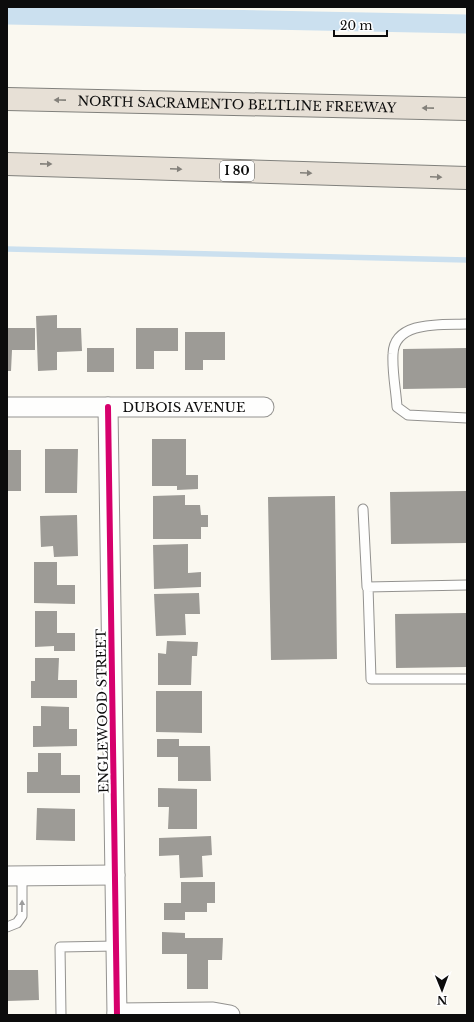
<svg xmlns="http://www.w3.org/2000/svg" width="474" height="1022" font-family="'Libre Baskerville',serif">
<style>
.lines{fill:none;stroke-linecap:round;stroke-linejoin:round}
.stream{stroke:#cbe0ef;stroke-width:5.5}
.canal{stroke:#cbe0ef;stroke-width:19}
.building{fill:#9d9b96}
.lane-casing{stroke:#93928f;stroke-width:11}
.street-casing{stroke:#93928f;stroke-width:21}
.highway-casing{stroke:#80807c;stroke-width:24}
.lane{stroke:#fefefd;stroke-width:9}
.street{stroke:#fefefd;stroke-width:19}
.highway{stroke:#e7e0d6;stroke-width:22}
.cycleway-casing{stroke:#fff;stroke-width:8}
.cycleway{stroke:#d6006c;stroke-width:6}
.oneway{fill:#84817b}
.oneway2{fill:#9d9d9d}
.labels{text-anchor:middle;stroke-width:4;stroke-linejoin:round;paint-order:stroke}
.shield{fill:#fff;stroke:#555;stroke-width:1}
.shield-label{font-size:12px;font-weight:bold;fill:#0c0c0c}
.street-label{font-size:13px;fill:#0c0c0c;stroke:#fff}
</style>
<rect width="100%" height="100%" fill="#faf8f0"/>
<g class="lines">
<!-- stream -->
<path class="stream" d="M7,249l460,11"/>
<!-- canal -->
<path class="canal" d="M7,15l460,9"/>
</g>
<!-- building -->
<path class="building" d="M57,315v13h24l1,23 -25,1v18l-19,1 -2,-55z
M7,328h28v22h-23l-1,21h-4z
M136,328h42v23h-24v18h-18z
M185,332h40v28h-22v10h-18z
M87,348h27v24h-27z
M467,348v40l-64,1v-40z
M152,439h34v36h12v14l-21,1v-4h-25z
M45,449h33l-1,44h-32z
M7,450h14v41h-14z
M467,491v52l-76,1 -1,-52z
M185,495v10h15l1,10h7v12h-7v12h-48v-43z
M335,496l2,163 -66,1 -3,-163z
M77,515l1,41 -24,1 -1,-11 -12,1 -1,-31z
M188,544v29l13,-1v15l-47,2 -1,-44z
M34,562h23v23h18v19l-41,-1z
M199,593l1,21h-15l1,21 -30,1 -2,-42z
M35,611h22v22h18v18h-21v-5l-19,1z
M467,613v54l-71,1 -1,-54z
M167,641l31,1 -1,14h-5l-1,29h-33v-32l8,1z
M35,658h24l-1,22h19v18h-46v-17h4z
M156,691h46v42l-46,-1z
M41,706l28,1v22h8v17l-44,1v-21h8z
M157,739h22v7h31l1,35h-33v-24h-21z
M38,753h23v22h19v18h-53v-21h11z
M158,788l39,1v40h-29l1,-22h-11z
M37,808l38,1v32l-39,-1z
M211,836l1,19 -10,1 1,21 -23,1 -1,-23 -20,1v-18z
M181,882h34v21h-8v9h-22v8h-21v-17h17z
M162,932l23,1v5h38l-1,22h-14v29h-21v-35h-25z
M7,970h31l1,30 -32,1z"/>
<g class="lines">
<defs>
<path id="lane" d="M467,324c-24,1 -73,-4 -74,30 -1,18 3,36 4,53l11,8 59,3
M363,509l4,78 100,-2
M368,587l3,92h96
M7,927l10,-4 5,-7v-40
M61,1015l-1,-68 56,-1"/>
<g id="street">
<path id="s1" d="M7,407h257"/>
<path d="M108,407l9,608"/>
<path d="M7,876l108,-1"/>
<path d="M117,1013l96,-1 17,3"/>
</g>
<g id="highway">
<path id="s2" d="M7,99l460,10"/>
<path d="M7,164l460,14"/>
</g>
</defs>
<!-- lane casing -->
<use href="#lane" class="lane-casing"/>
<!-- street casing -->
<use href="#street" class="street-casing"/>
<!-- highway casing -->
<use href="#highway" class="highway-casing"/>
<!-- lane -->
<use href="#lane" class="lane"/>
<!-- street -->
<use href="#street" class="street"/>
<!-- highway -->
<use href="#highway" class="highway"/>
<defs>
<path id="cycleway" d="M108,407l9,608"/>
</defs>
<!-- cycleway casing -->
<use href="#cycleway" class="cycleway-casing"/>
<!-- cycleway -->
<use href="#cycleway" class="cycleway"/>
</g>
<!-- one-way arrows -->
<defs><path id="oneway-solid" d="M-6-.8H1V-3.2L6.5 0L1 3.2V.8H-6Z"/></defs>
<g class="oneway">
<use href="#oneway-solid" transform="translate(60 100) rotate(-179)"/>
<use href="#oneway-solid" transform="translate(428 108) rotate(-179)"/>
<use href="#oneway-solid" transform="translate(46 164) rotate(1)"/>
<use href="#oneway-solid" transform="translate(176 169) rotate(2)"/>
<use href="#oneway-solid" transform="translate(306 173) rotate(2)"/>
<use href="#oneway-solid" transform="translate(436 177) rotate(2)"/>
</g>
<use class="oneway2" href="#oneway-solid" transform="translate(22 906) rotate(-89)"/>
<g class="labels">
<!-- shield labels -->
<rect class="shield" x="220" y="161" width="34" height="20" rx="3"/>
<g class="shield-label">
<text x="237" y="175">I 80</text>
</g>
<!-- street labels -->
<g class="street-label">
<text dy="5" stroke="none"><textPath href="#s2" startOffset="230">NORTH SACRAMENTO BELTLINE FREEWAY</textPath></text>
<text dy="5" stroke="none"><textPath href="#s1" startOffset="177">DUBOIS AVENUE</textPath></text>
<text transform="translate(102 711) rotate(-91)" y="5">ENGLEWOOD STREET</text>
</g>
</g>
<!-- border -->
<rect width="474" height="1022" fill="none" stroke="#0c0c0c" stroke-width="16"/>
<!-- north arrow -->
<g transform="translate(442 990) rotate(179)" stroke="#ffffff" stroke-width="3" paint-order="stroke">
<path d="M0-3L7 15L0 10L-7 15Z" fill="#0c0c0c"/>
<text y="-6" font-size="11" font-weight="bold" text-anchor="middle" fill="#0c0c0c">N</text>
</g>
<!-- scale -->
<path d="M334 30v6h53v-6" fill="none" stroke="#0c0c0c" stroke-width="2"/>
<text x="340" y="30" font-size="12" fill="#0c0c0c" stroke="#ffffff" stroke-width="3" paint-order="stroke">20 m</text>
</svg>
